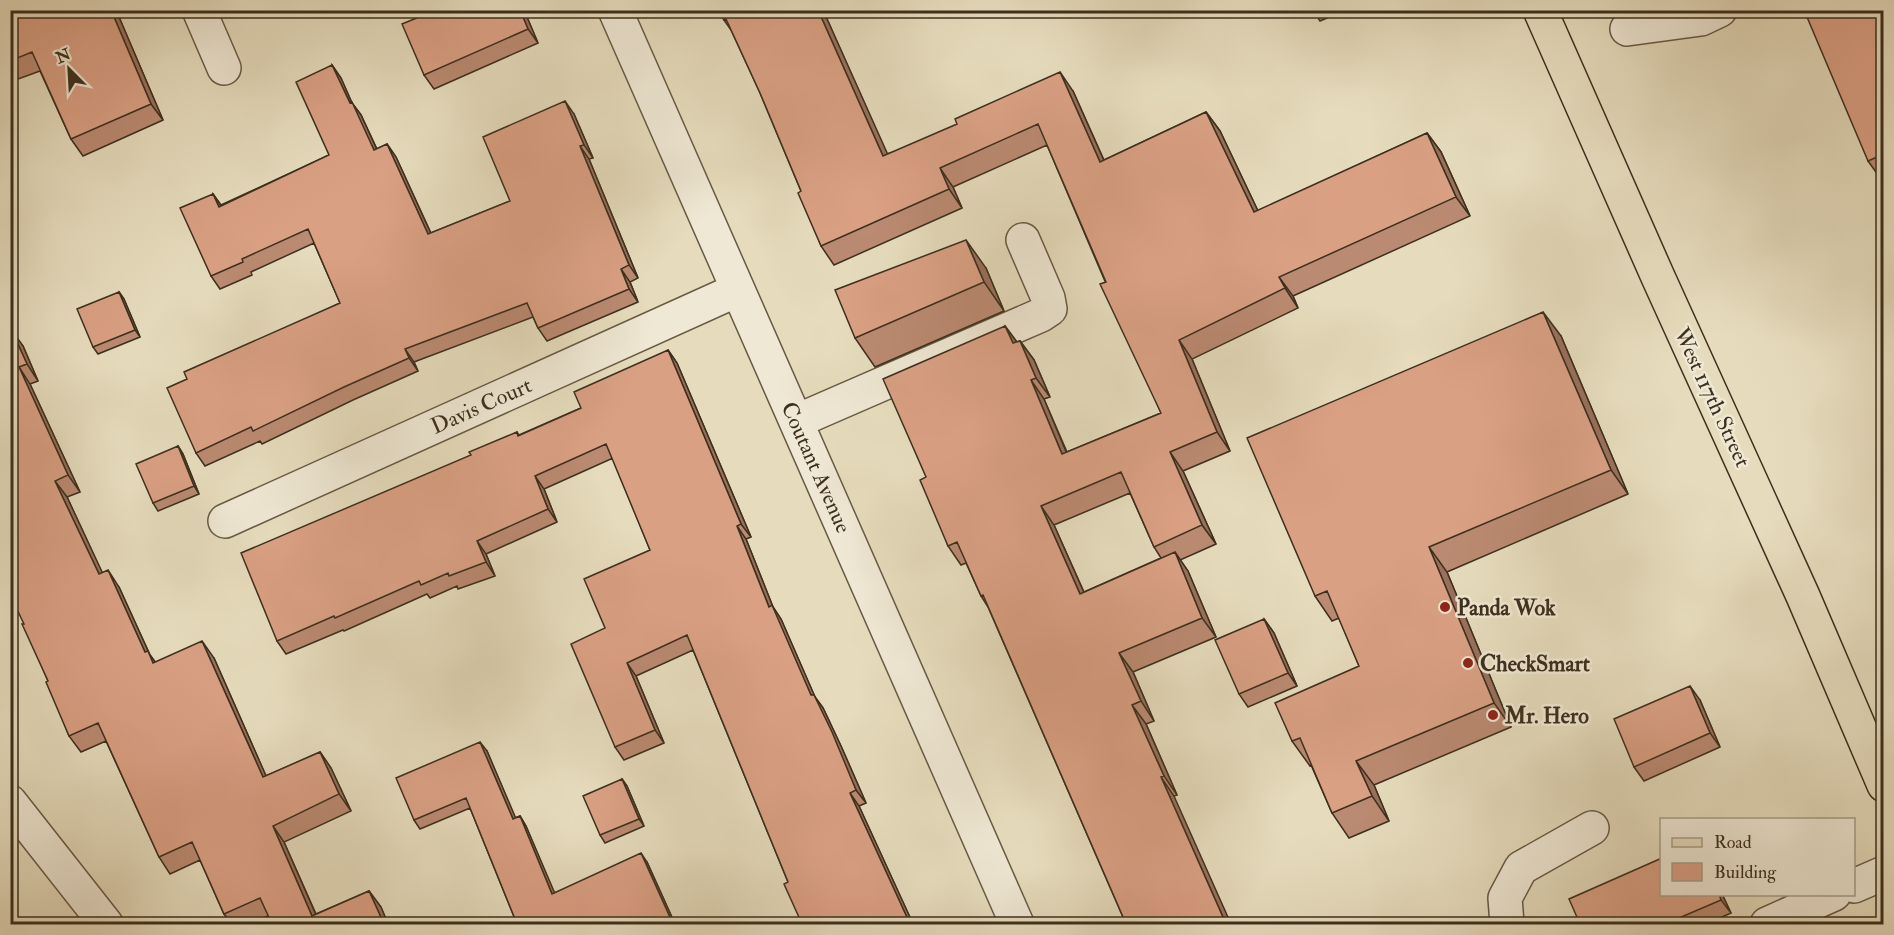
<svg xmlns="http://www.w3.org/2000/svg" width="1894" height="935" font-family="'IM FELL Double Pica',serif">
<style>
.lines{fill:none;stroke-linecap:round;stroke-linejoin:round}
.minor-casing{stroke:#675a45;stroke-width:36}
.major-casing{stroke:#3d2f1d;stroke-width:36}
.minor{stroke:#efe8d4;stroke-width:33}
.major{stroke:#e6dcbd;stroke-width:33}
.wall{fill:#bb8a72;stroke:#3d2f1d;stroke-width:1.5;fill-rule:evenodd}
.shaded-wall{fill:#99705c;stroke:#3d2f1d;stroke-width:1.5}
.building{fill:#daa084;stroke:#3d2f1d;stroke-width:1.5}
.poi-dot{fill:#8f2418;stroke:#efe8d4;stroke-width:2}
.labels{text-anchor:middle;stroke-width:5;stroke-linejoin:round;paint-order:stroke}
.street-label{font-size:22px;fill:#3d2f1d;stroke:#efe8d4}
.poi-label{font-size:22px;font-weight:bold;fill:#3d2f1d;stroke:#efe8d4;text-anchor:start}
</style>
<rect width="100%" height="100%" fill="#e6dcbd"/>
<filter id="stains"><feTurbulence type="fractalNoise" baseFrequency=".00333" numOctaves="4"/><feColorMatrix values="0 0 0 0 .2 0 0 0 0 .09 0 0 0 0 .02 0 0 0 .5 -.17"/></filter>
<radialGradient id="worn" r=".72"><stop offset=".6" stop-color="#630" stop-opacity="0"/><stop offset="1" stop-color="#630" stop-opacity=".3"/></radialGradient>
<g class="lines">
<defs>
<path id="minor" d="M199,10l25,58
M615,10l402,914
M1627,29l74,-10 19,-9
M797,421l244,-106 9,-6 -2,-11 -25,-58
M225,521l512,-231
M10,802l96,122
M1854,886l30,-13
M1507,924l-2,-26 16,-30 71,-40
M1767,924l67,-30"/>
<path id="major" d="M1540,10l118,267 145,319 81,189"/>
</defs>
<!-- minor casing -->
<use href="#minor" class="minor-casing"/>
<!-- major casing -->
<use href="#major" class="major-casing"/>
<!-- minor -->
<use href="#minor" class="minor"/>
<!-- major -->
<use href="#major" class="major"/>
</g>
<!-- wall -->
<path class="wall" d="M10,10h106l47,110 -80,36 -12,-17 -31,-68 -30,11z
M422,10h102l14,33 -104,46 -10,-14v-60z
M719,10h104l64,144 186,-63 31,69 102,-48 14,19 38,80 169,-78 14,19 29,64 -177,80 5,12 -106,51 38,92 -47,20 33,73 -36,16 8,11 28,66 -83,35 21,49 -8,3 31,71 -3,1 -51,121 -135,-310 -7,-11 -15,-33 -5,2 -13,-19 -22,-69 79,-151 12,16 3,-1 14,19 16,37 -6,2 23,53 94,-39 -114,-268 -94,42 9,21 -128,57 -13,-19 -20,-55 -41,-98 -29,-63 -7,-10zM1130,493l24,54 7,11 -77,34 -30,-67z
M1313,10h33l-26,11z
M1884,10v168l-3,1 -13,-18z
M332,65l9,13 11,25 9,12 16,34 10,-5 9,13 35,76 79,-32 64,-87 19,44 -4,1 49,119 -8,4 8,20 -91,39 -9,-13 -5,-11 -119,45 4,9 -65,29 -91,44 -2,-3 -55,25 -9,-13 -9,-74 153,-76 -26,-60 -63,29 1,3 -32,14 -9,-13 2,-82 8,11 108,-50z
M986,268l18,43 -129,56 -20,-29z
M119,292l5,7 16,38 -42,17 -5,-7z
M10,330l13,16 15,35 -8,3 50,108 -13,5 35,76 17,14 31,68 5,7 59,-4 52,118 54,-24 11,16 20,43 -67,31 32,72 53,-23 12,16 7,17h-116l-4,-8 -19,8h-17l-8,-10 -24,-54 -30,14 -11,-17 -53,-116 -25,11 -12,-16 -21,-55 -24,-57z
M1561,336l67,158 -181,78 64,155 -137,58 15,36 -40,17 -17,-25 -21,-48 -1,1 -18,-25 67,-75 -20,-48 -7,3 -17,-25z
M668,350l9,13 74,174 -5,2 27,68 8,12 34,78 8,11 18,38 25,57 -7,3 54,118h-111l-14,-42 -95,-232 -57,26 28,67 -40,17 -9,-13 -10,-119 45,-78 -37,-92 -69,31 13,33 -71,32 9,22 -37,13 -1,-3 -27,12 -3,-4 -83,37 -1,-1 -57,24 -9,-13 194,-186 46,-23 2,3 62,-27z
M178,446l5,8 16,40 -41,17 -5,-8z
M1264,619l10,14 23,53 -49,21 -9,-13z
M1700,700l20,47 -76,34 -10,-14z
M487,751l28,67 5,-2 6,10 28,67 93,-31 28,62h-158l-47,-116 -50,21 -6,-9z
M622,779l5,7 17,40 -39,17 -5,-8z
M1722,894l9,19 -25,11h-126z"/>
<!-- shaded-wall -->
<path class="shaded-wall" d="M111,10h5l47,110 -12,-16z
M520,10h4l14,33 -10,-14z
M818,10h5l74,165 -14,-19z
M332,65l9,13 11,25 9,12 22,48 -9,-13 -24,-47z
M1060,72l13,19 40,90 -13,-19z
M565,101l9,13 19,44 -9,-13z
M1206,112l14,19 48,101 -14,-20z
M1427,133l14,19 29,64 -14,-19z
M387,144l9,13 41,90 -9,-13z
M580,146l9,13 49,119 -9,-13z
M940,168l13,19 9,21 -13,-19z
M213,194l9,13h-3z
M966,240l20,28 18,43 -20,-29z
M621,269l9,13 8,20 -9,-13z
M1279,277l14,19 5,12 -13,-20z
M119,292l5,7 16,38 -5,-7z
M1543,312l18,24 67,158 -17,-24z
M1005,326l14,19 -6,-2z
M11,329l12,17 15,35 -11,-17z
M1179,340l13,19 38,92 -13,-19z
M1020,341l14,19 16,37 -14,-19z
M405,349l9,13 4,9 -9,-13z
M668,350l9,13 74,174 -10,-13z
M19,367l11,17 50,108 -12,-17z
M1031,380l13,19 31,74 -13,-19z
M178,446l5,8 16,40 -5,-8z
M1170,452l13,19 33,73 -14,-19z
M535,476l9,13 13,33 -9,-13z
M55,481l12,16 44,94 -12,-17z
M1041,506l13,19 39,88 -13,-19z
M737,526l9,13 27,68 8,12 34,78 8,11 18,38 25,57 -10,-13 -87,-183z
M477,541l9,13 9,22 -9,-14z
M1429,547l18,25 64,155 -17,-24z
M1175,552l13,19 28,66 -14,-19z
M108,570l11,17 31,68 9,12 6,12 -20,-27z
M1264,619l10,14 23,53 -9,-13z
M202,641l12,17 60,136 -11,-17z
M1119,653l14,19 21,49 -13,-20z
M627,663l9,13 28,67 -9,-13z
M1690,686l10,14 20,47 -10,-14z
M1132,705l14,19 31,71 -13,-19z
M480,742l7,9 33,77 -7,-9z
M320,752l11,16 20,43 -12,-17z
M1356,761l18,24 15,36 -17,-25z
M1161,777l13,19 57,128h-5z
M622,779l5,7 17,40 -5,-7z
M850,793l9,13 54,118h-3z
M520,816l6,10 33,77 -7,-9z
M273,826l11,16 36,82 -8,-8z
M641,853l6,9 28,62h-2z
M369,891l12,16 7,17h-4z
M1719,894h3l9,19 -10,-13z"/>
<!-- building -->
<path class="building" d="M10,10h101l40,94 -80,35 -39,-87 -22,9z
M422,10h98l8,19 -104,46 -22,-51 22,-9z
M719,10h99l65,146 74,-32 -2,-5 105,-47 40,90 106,-50 48,100 173,-79 29,64 -177,80 6,11 -106,52 38,92 -47,20 32,73 -48,22 -33,-75 -80,34 39,88 95,-42 27,66 -83,35 22,48 -9,4 32,71 -3,1 65,147h-103l-2,-6 2,-1 -140,-322 -2,1 -24,-54 -9,4 -28,-66 6,-3 -43,-98 122,-53 8,17 7,-2 16,37 -5,2 31,74 99,-41 -61,-129 6,-2 -68,-158 -98,44 9,21 -128,57 -23,-53 3,-2 -41,-98 -34,-74 -2,1z
M1804,10h80v144l-16,7z
M332,65l18,38 2,-1 22,48 13,-6 41,90 82,-33 -27,-64 82,-36 19,44 -4,1 49,119 -8,4 8,20 -91,39 -11,-25 -122,46 4,9 -65,29 -91,44 -2,-4 -55,26 -29,-65 20,-9 -3,-7 156,-69 -32,-74 -66,30 1,3 -32,14 -31,-68 33,-14 6,13 110,-52 -33,-73z
M966,240l18,42 -129,56 -20,-48z
M119,292l16,38 -42,17 -16,-38z
M1543,312l68,158 -182,77 65,156 -138,58 16,35 -40,17 -32,-75 -8,3 -17,-38 84,-37 -32,-75 -12,5 -68,-158z
M11,329l16,35 -8,3 49,108 -13,6 44,93 9,-4 37,82 3,-1 5,12 49,-22 61,136 57,-25 19,42 -66,32 39,90 57,-25 15,33h-112l-12,-26 -36,16 -32,-72 -33,15 -61,-134 -29,13 -23,-54 2,-1 -26,-57h2l-14,-29v-265z
M668,350l73,174 -4,2 32,81 3,-2 39,90h3l18,37 24,58 -6,3 60,131h-108l-18,-40 4,-2 -101,-247 -60,28 28,67 -40,17 -44,-103 34,-16 -21,-49 66,-29 -44,-106 -71,32 13,33 -71,32 9,21 -37,14 -1,-3 -27,12 -2,-4 -84,37 -1,-2 -57,25 -36,-88 230,-98 -2,-3 48,-20 1,4 63,-28 -7,-16z
M178,446l16,40 -41,17 -17,-39z
M1264,619l24,54 -49,21 -24,-54z
M1690,686l20,47 -76,34 -20,-48z
M480,742l33,77 7,-3 32,78 89,-41 32,71h-156l-51,-126 -52,22 -18,-42z
M622,779l17,40 -39,16 -17,-39z
M1662,858v36h57l2,6 -56,24h-85l-11,-25z"/>
<!-- markers -->
<g class="poi-dot">
<circle cx="1445" cy="607" r="6"/>
<circle cx="1468" cy="663" r="6"/>
<circle cx="1493" cy="715" r="6"/>
</g>
<g class="labels">
<!-- street labels -->
<g class="street-label">
<text transform="translate(1713 397) rotate(65)" y="8">West 117th Street</text>
<text transform="translate(481 405) rotate(-24)" y="8">Davis Court</text>
<text transform="translate(817 467) rotate(66)" y="8">Coutant Avenue</text>
</g>
<!-- poi labels -->
<g class="poi-label">
<text x="1457" y="615">Panda Wok</text>
<text x="1480" y="671">CheckSmart</text>
<text x="1505" y="723">Mr. Hero</text>
</g>
</g>
<!-- margin -->
<rect width="1894" height="935" fill="none" stroke="#e6dcbd" stroke-width="36"/>
<rect x="12" y="12" width="1870" height="911" fill="none" stroke="#3d2f1d" stroke-width="3"/>
<rect x="18" y="18" width="1858" height="899" fill="none" stroke="#3d2f1d" stroke-width="1.5"/>
<!-- legend -->
<rect x="1660" y="818" width="195" height="78" fill="#efe8d4" stroke="#a89e8b" stroke-width="1.5"/>
<rect x="1672" y="838" width="30" height="9" fill="#e6dcbd" stroke="#a89e8b" stroke-width="1.5"/>
<text x="1714" y="848" font-size="18" fill="#3d2f1d">Road</text>
<rect x="1672" y="863" width="30" height="18" fill="#daa084" stroke="#a89e8b" stroke-width="1.5"/>
<text x="1714" y="878" font-size="18" fill="#3d2f1d">Building</text>
<!-- north arrow -->
<g transform="translate(69 69) rotate(336)" stroke="#efe8d4" stroke-width="4.5" paint-order="stroke">
<path d="M0-4.5L10 22L0 15L-10 22Z" fill="#3d2f1d"/>
<text y="-9" font-size="16" font-weight="bold" text-anchor="middle" fill="#3d2f1d">N</text>
</g>
<rect width="100%" height="100%" filter="url(#stains)"/>
<rect width="100%" height="100%" fill="url(#worn)"/>
</svg>
